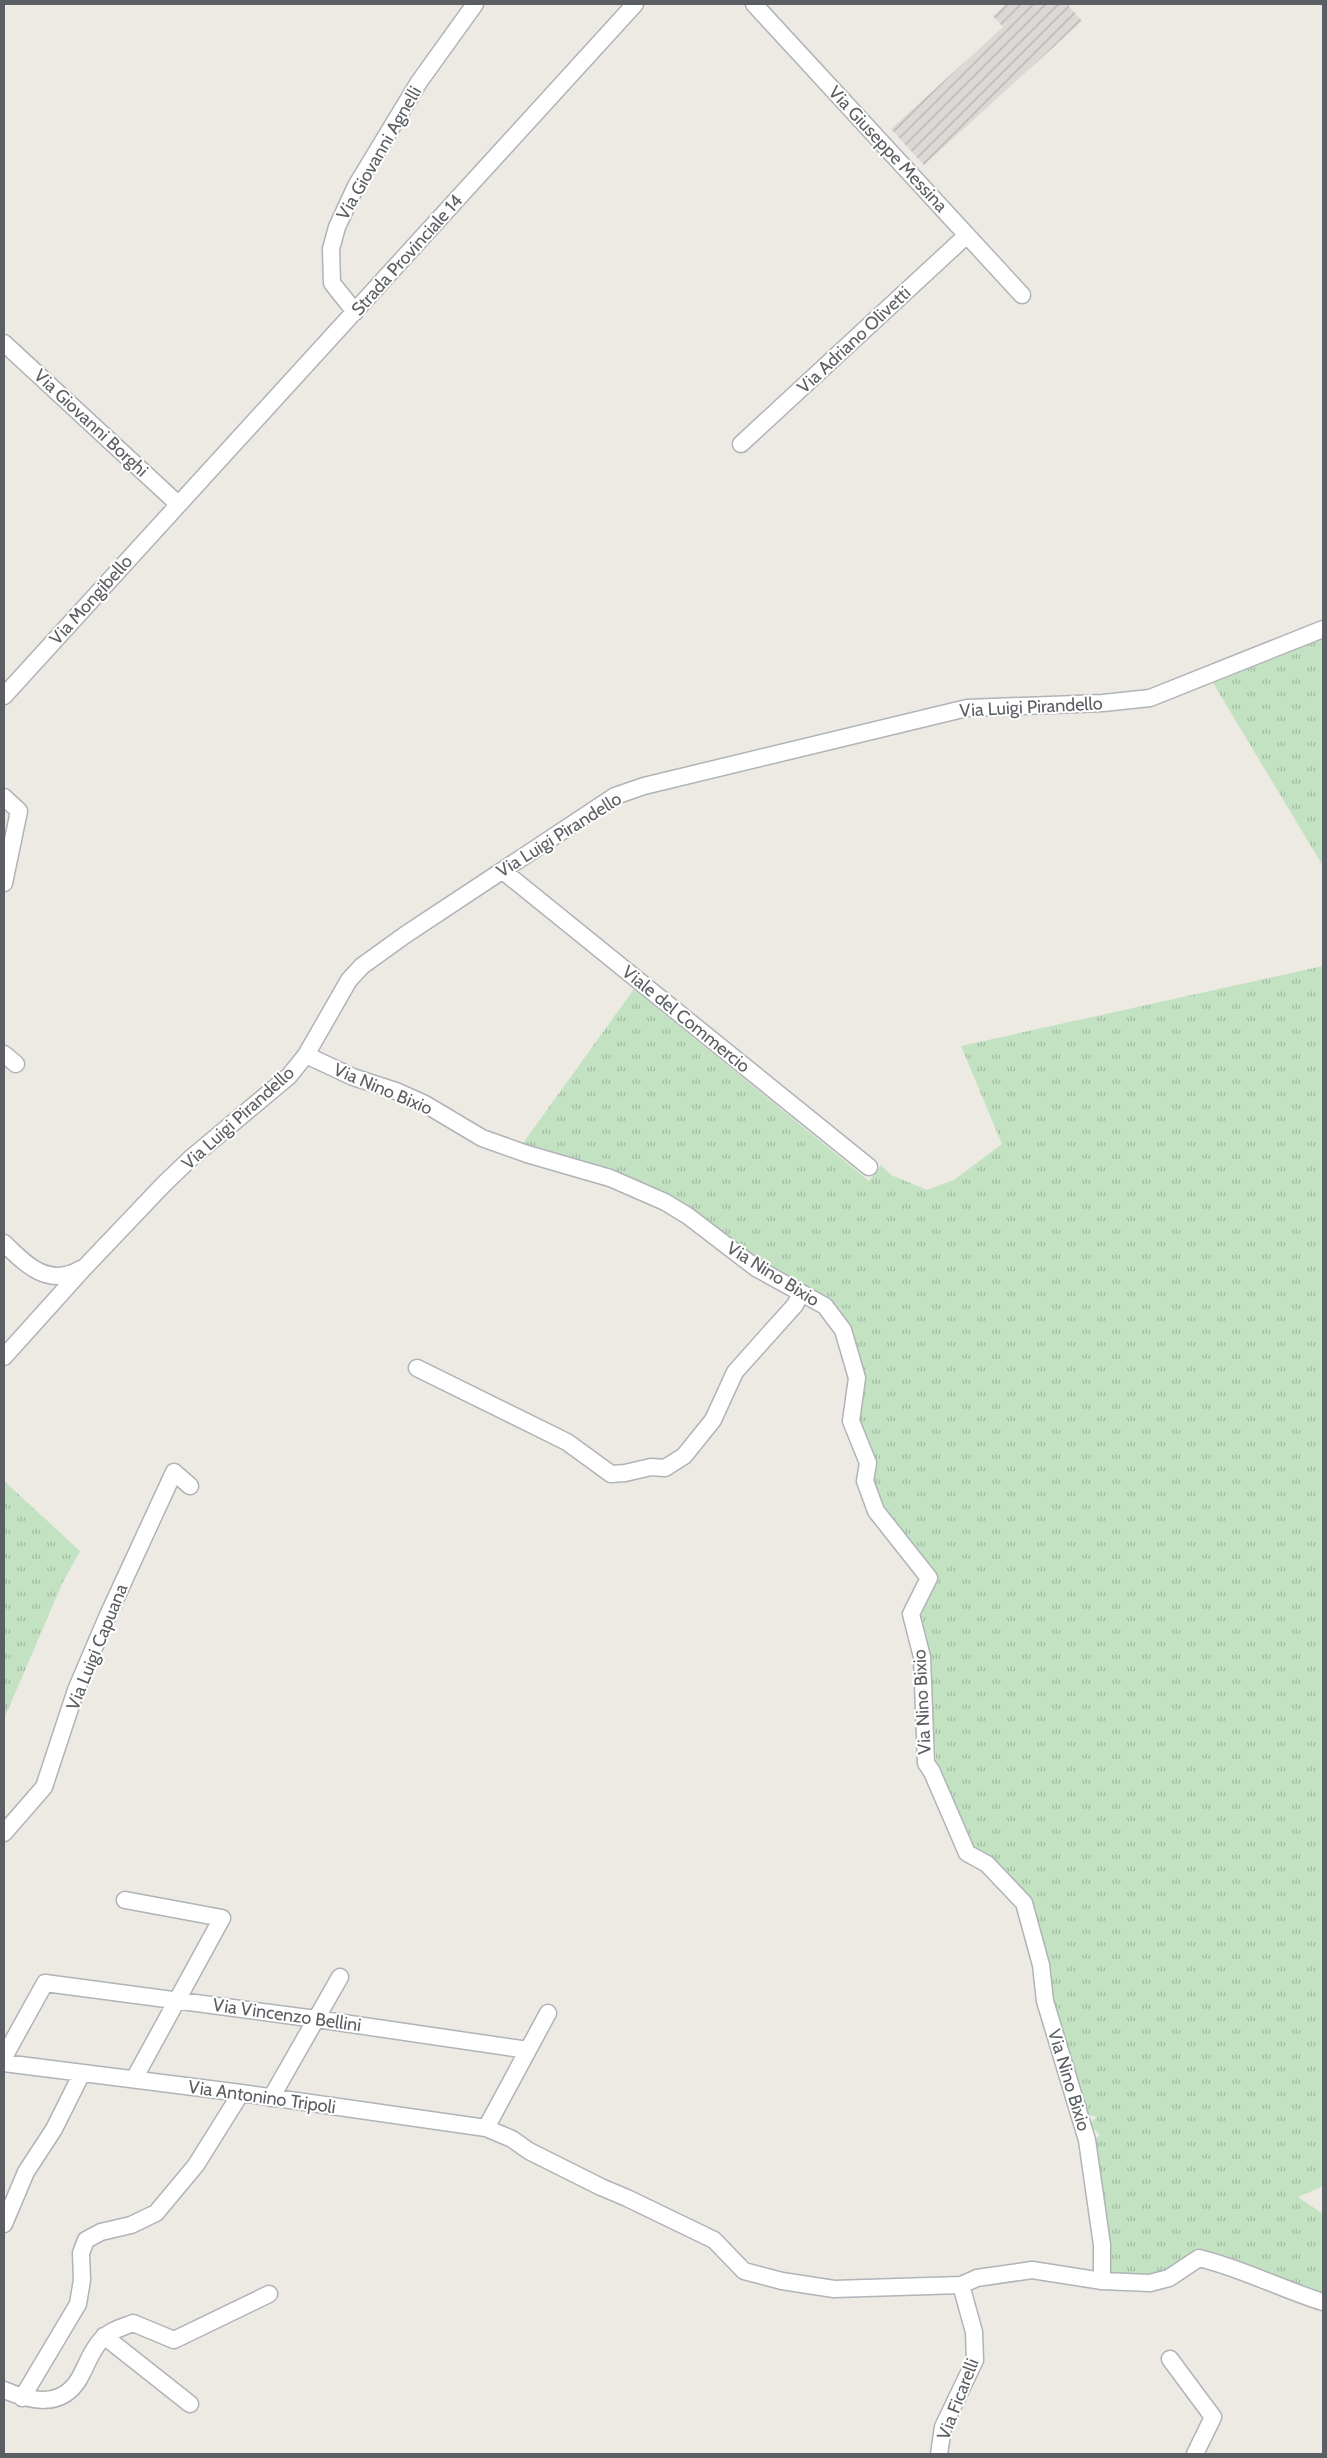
<svg xmlns="http://www.w3.org/2000/svg" width="1327" height="2458" font-family="Cabin,sans-serif">
<style>
.industrial{fill:url(#industrial-furrows)}
.grass{fill:url(#grass-tufts)}
.lines{fill:none;stroke-linecap:round;stroke-linejoin:round}
.minor-casing{stroke:#b0b3b7;stroke-width:19}
.minor{stroke:#fff;stroke-width:16}
.labels{text-anchor:middle;stroke-width:4;stroke-linejoin:round;paint-order:stroke}
.street-label{font-size:18px;fill:#5b5e62;stroke:#fff}
</style>
<defs>
<pattern id="industrial-furrows" width="10" height="10" patternUnits="userSpaceOnUse" patternTransform="scale(1.25)"><rect width="10" height="10" fill="#dbd9d5"/><path d="M-1 1l2-2M0 10L10 0M9 11l2-2" fill="none" stroke="#b5b3b0"/></pattern>
<pattern id="grass-tufts" width="24" height="20" patternUnits="userSpaceOnUse" patternTransform="scale(1.25)"><rect width="24" height="20" fill="#c3e2c2"/><path d="M3 7l-1-3M5 7V3M7 7l1-3M15 17l-1-3M17 17v-4M19 17l1-3" fill="none" stroke="#a1baa1"/></pattern>
</defs>
<rect width="100%" height="100%" fill="#eceae3"/>
<!-- industrial -->
<path class="industrial" d="M1006,4h61l15,17 -158,144 -33,-36 112,-102 -10,-11z"/>
<!-- grass -->
<path class="grass" d="M1323,639v227l-110,-183z
M1323,966v1220l-25,11 25,17v82l-107,-39 -65,21 -42,-3 -18,-132 9,-8 -6,-6 -4,3v-9l7,-6 -14,-4 -35,-111 -20,-101 -58,-50 -33,-82 -10,-112 -11,-40 21,-38c-15,-18 -41,-42 -51,-61 -31,-56 -32,-123 -38,-186l-144,-111 -183,-75 113,-157 235,192 12,-16 10,10 36,15 27,-10 48,-36 -41,-98z
M4,1481l76,70 -18,33 -58,135z"/>
<g class="lines">
<defs>
<path id="minor" d="M754,4l268,291
M355,312l-23,-29 -1,-34 6,-22 19,-41 63,-104 56,-78
M4,343l174,161
M741,444l226,-209
M4,696l631,-692
M4,797l15,14 -15,72
M503,871l366,296
M4,1054l12,10
M306,1055l47,22 43,14 29,13 57,34 45,16 83,24 55,24 23,14 68,52 69,38 18,24 14,48 -6,43 17,42 -3,18 11,30 53,67 -18,36 11,43 4,106 6,9 35,81 20,11 37,39 17,62 4,36 42,139 15,105v36
M4,1243c22,22 45,45 77,26
M4,1357l81,-90 79,-83 26,-25 99,-83 17,-21 43,-75 13,-14 43,-31 210,-139 29,-10 323,-78 136,-5 47,-5 173,-69
M417,1368l150,74 44,32 14,-1 26,-6 14,1 19,-12 29,-36 22,-48 60,-67 6,-12
M4,1833l40,-46 32,-97 32,-75 66,-143 16,14
M125,1900l97,18 -88,161
M4,2057l41,-74 271,36 212,31
M4,2063l237,30 245,35 26,11 17,12 72,36 26,11 87,42 30,31 38,10 52,8 127,-4 16,-7 55,-8 70,11 48,2 19,-5 30,-20c42,10 82,31 124,44
M271,2098l69,-121
M486,2128l62,-115
M4,2224l22,-52 28,-43 28,-56
M104,2336l86,68
M1170,2359l43,58 -18,37
M4,2390c26,11 57,19 75,-11 8,-14 12,-29 23,-40 7,-8 21,-12 31,-16l41,17 95,-46
M22,2398l56,-94 4,-24 -1,-27 5,-13 15,-8 30,-7 25,-12 40,-48 45,-72
M939,2454l4,-27 32,-67 -1,-28 -13,-47"/>
</defs>
<!-- minor casing -->
<use href="#minor" class="minor-casing"/>
<!-- minor -->
<use href="#minor" class="minor"/>
</g>
<g class="labels">
<!-- street labels -->
<g class="street-label">
<text transform="translate(888 149) rotate(47)" y="6">Via Giuseppe Messina</text>
<text transform="translate(379 153) rotate(-60)" y="6">Via Giovanni Agnelli</text>
<text transform="translate(407 255) rotate(-48)" y="6">Strada Provinciale 14</text>
<text transform="translate(854 340) rotate(-43)" y="6">Via Adriano Olivetti</text>
<text transform="translate(91 423) rotate(43)" y="6">Via Giovanni Borghi</text>
<text transform="translate(91 600) rotate(-48)" y="6">Via Mongibello</text>
<text transform="translate(1031 707) rotate(-3)" y="6">Via Luigi Pirandello</text>
<text transform="translate(559 835) rotate(-32)" y="6">Via Luigi Pirandello</text>
<text transform="translate(686 1019) rotate(39)" y="6">Viale del Commercio</text>
<text transform="translate(383 1089) rotate(23)" y="6">Via Nino Bixio</text>
<text transform="translate(238 1118) rotate(-42)" y="6">Via Luigi Pirandello</text>
<text transform="translate(773 1274) rotate(32)" y="6">Via Nino Bixio</text>
<text transform="translate(97 1647) rotate(-68)" y="6">Via Luigi Capuana</text>
<text transform="translate(922 1702) rotate(-93)" y="6">Via Nino Bixio</text>
<text transform="translate(287 2015) rotate(8)" y="6">Via Vincenzo Bellini</text>
<text transform="translate(1069 2080) rotate(73)" y="6">Via Nino Bixio</text>
<text transform="translate(262 2097) rotate(8)" y="6">Via Antonino Tripoli</text>
<text transform="translate(958 2399) rotate(-69)" y="6">Via Ficarelli</text>
</g>
</g>
<!-- border -->
<rect width="1327" height="2458" fill="none" stroke="#5b5e62" stroke-width="10"/>
</svg>
